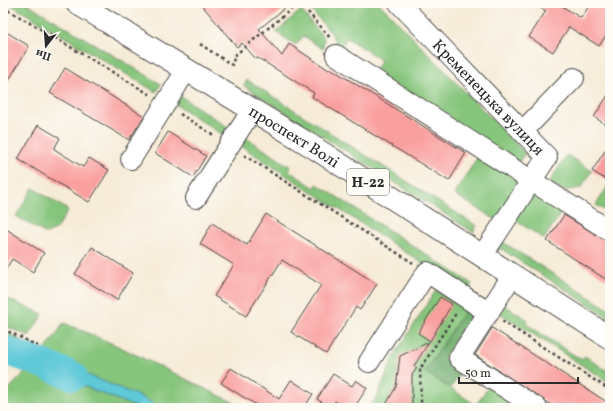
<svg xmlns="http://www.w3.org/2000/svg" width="613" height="411" font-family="Vollkorn,serif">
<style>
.green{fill:#86c57b;stroke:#587853}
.forest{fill:#6caa6b;stroke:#4c6a4b}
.water{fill:#5ec9d8;stroke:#447a82}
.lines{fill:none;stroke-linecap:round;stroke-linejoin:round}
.river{stroke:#5ec9d8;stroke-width:29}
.building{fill:#f99f9e}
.minor-casing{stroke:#494845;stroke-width:22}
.major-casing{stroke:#494845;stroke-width:24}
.path{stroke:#494845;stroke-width:2.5;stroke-dasharray:3 3;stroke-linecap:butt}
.minor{stroke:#fff;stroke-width:20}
.major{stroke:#fff;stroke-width:22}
.labels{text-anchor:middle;stroke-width:3.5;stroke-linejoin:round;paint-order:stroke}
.shield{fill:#fdfcf7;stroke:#6a6a68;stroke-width:1}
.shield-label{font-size:15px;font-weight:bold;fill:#2b2b2b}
.street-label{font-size:16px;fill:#2b2b2b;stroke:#fdfcf7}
</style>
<rect width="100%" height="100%" fill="#fdfcf7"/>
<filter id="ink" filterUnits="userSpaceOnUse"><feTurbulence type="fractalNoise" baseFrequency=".025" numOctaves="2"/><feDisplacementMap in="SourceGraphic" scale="8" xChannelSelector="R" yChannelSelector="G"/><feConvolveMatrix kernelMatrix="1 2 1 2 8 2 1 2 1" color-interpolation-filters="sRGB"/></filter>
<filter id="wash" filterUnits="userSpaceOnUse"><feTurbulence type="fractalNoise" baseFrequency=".012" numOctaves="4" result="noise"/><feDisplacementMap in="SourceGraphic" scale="16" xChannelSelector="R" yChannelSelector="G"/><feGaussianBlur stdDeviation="0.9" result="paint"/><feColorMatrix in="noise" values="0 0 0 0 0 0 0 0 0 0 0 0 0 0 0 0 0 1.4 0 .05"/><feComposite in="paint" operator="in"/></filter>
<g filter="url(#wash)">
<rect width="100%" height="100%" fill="#f6ebd7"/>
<!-- green -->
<path class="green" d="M8,3h18l135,81 -5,8z
M310,3h69l146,150 -6,9 -145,-90 7,-12 -34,-22 -9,13 -6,-17 -20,-23z
M301,10l23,28 -1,11 -20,-13 -7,9 -20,-13z
M247,80l230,146 -4,6 -229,-146z
M180,96l51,33 -5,8 -51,-33z
M243,136l48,31 -2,4 26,17 2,-4 155,100 -5,8 -229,-148z
M479,155l44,27 -25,39 -44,-27z
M567,155l25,16 -11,17 -12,2h-12l-9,-6z
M610,183v31l-14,-9z
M33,188l35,22c-6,10 -10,21 -22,24l-30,-18z
M534,191l29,19 -19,29 -29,-19z
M501,241l109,69v8l-112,-71z
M436,290l30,19 -41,63 51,33 13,-19 33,22h-153l8,-11 17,-41z
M3,297l40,17 -14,22 -26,-11z
M503,304l25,16 -2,4 56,36 3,-4 25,17v10l-112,-71z
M64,323l56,24 125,61h-232l-10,-8v-5l38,-39z
M3,331l20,10 -7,9 -13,-4z"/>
<!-- forest -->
<path class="forest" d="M466,309l7,5 -29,44 18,12 -11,18 -26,-16z
M64,402l18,6h-34l2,-2z"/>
<!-- water -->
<path class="water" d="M3,346l13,4 -9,10 -4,-2z
M41,356l98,40 23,12h-24l-106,-43z"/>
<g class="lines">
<!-- river -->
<path class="river" d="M3,350l33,11 37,15"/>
</g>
<g id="blocks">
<!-- building -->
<path class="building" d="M200,3h91l-32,26 23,27 7,-12 40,26 1,-2 136,85 -17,28 -137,-84 2,-4 -56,-35 -2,1 -14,-16 -5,4z
M532,3h25l24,15 10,-15h19v26l-11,17 -30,-19 -16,25 -24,-15 17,-26z
M3,30l26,16 -26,44z
M65,68l79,48 -15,24 -79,-47z
M610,92v35l-16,-10z
M38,125l22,13 -6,11 29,18 6,-9 20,12 -20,32 -71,-43z
M168,132l38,24 -13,21 -38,-24z
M610,143v39l-18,-11z
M266,214l111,70 -17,26 -4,-3 -30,47 -35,-22 30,-47 -39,-25 -36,56 -32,-20 20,-31 -34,-21 12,-21 35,22z
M564,215l46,28v39l-63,-41z
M3,227l41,26 -11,19 -21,-13 -9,15z
M92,247l41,26 -16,27 -42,-26z
M440,297l12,7 -22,37 -12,-8z
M492,328l118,76v4h-54l-81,-53z
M429,342l-15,24 3,2 -5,7v33h-28l12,-21 4,-31z
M231,368l48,31 12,-19 22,14 -9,14h-43l-40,-25z
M333,374l19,12 4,-6 11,8 -13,20h-8l-11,-7 -4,7 -14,-9z"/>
</g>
</g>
<g filter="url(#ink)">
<use href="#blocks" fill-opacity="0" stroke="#494845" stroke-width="1"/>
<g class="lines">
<defs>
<g id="minor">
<path id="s1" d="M399,3l148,154 -65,99"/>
<path d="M336,55l274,176"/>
<path d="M523,131l51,-53"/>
<path d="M131,159l56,-90"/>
<path d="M196,198l56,-88"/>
<path d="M512,276l-53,82 78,50"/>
<path d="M369,362l58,-90 62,41"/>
</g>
<g id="major">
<path id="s2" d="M77,3l233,142 300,193"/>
</g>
</defs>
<!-- minor casing -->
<use href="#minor" class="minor-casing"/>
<!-- major casing -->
<use href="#major" class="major-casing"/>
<!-- path -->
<path class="path" d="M37,3l2,1 1,-1
M300,3l28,32 2,5
M3,7l148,88
M200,44l32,21 3,-10 64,-52
M180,114l35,22
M244,155l169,108
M502,321l108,69
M3,329l35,17
M424,408l-3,-7 -1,-32 37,-57"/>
<!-- minor -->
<use href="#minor" class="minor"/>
<!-- major -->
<use href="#major" class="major"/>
</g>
</g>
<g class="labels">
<!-- shield labels -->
<rect class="shield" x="347" y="169" width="42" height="26" rx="3"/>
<g class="shield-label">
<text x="368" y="187">Н-22</text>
</g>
<!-- street labels -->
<g class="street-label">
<text dy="6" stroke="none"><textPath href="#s1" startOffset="130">Кременецька вулиця</textPath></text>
<text dy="6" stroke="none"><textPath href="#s2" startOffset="255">проспект Волі</textPath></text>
</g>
</g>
<!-- margin -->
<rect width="613" height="411" fill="none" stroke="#fdfcf7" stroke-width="16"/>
<!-- north arrow -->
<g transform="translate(46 46) rotate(197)" stroke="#fdfcf7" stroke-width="3" paint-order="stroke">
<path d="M0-3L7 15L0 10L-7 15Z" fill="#2b2b2b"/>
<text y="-6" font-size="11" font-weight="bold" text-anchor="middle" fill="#2b2b2b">Пн</text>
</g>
<!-- scale -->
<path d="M459 377v6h119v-6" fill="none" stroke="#2b2b2b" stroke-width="2"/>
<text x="465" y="377" font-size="12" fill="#2b2b2b" stroke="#fdfcf7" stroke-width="3" paint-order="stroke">50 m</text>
</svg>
